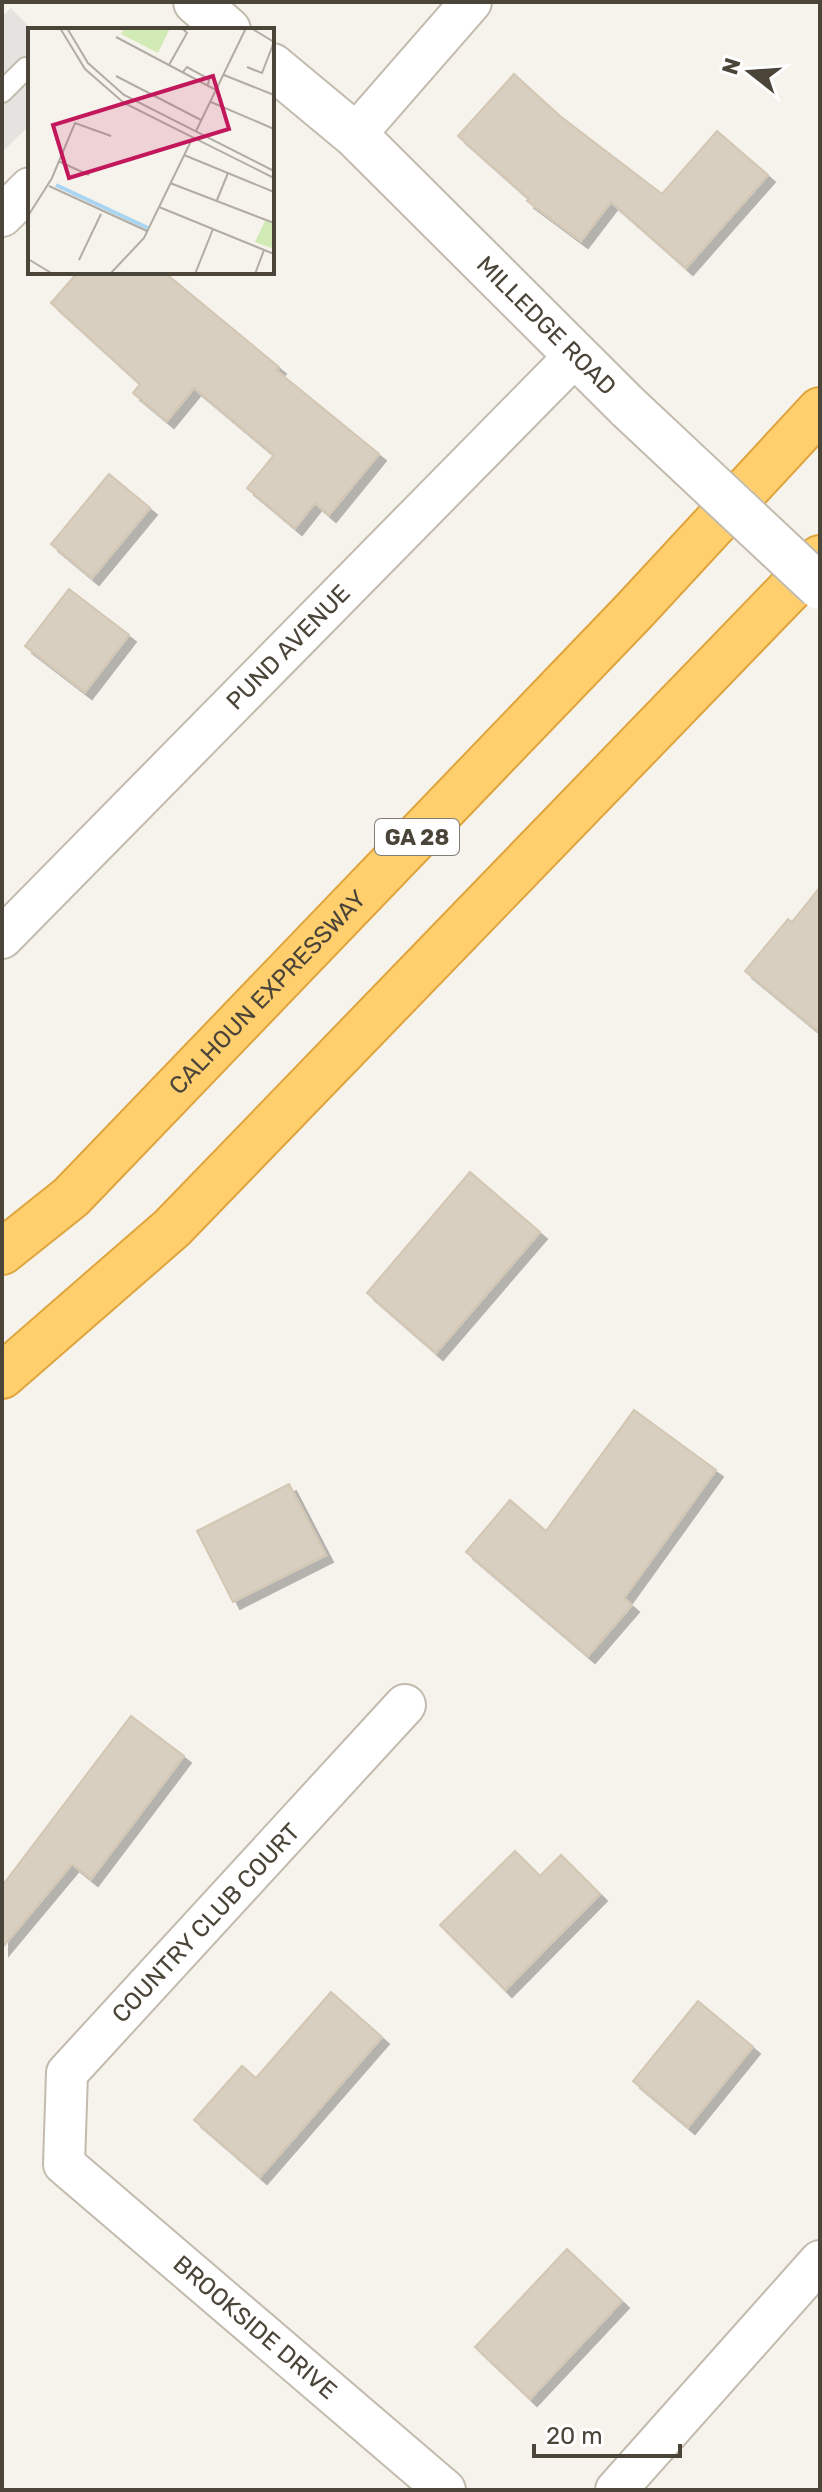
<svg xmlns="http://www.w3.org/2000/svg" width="822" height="2492" font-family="Rubik,sans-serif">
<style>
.parking{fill:#e5e3e0}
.building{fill:#d8cfc1;stroke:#d3c7b4;stroke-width:2;filter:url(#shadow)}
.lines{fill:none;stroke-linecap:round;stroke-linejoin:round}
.service-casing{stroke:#c2bbae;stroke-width:24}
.minor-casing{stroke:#c2bbae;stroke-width:44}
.tertiary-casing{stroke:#c2bbae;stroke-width:48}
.motorway-casing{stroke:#e0a43c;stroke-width:48}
.service{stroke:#fff;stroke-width:20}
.minor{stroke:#fff;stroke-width:40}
.tertiary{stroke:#fff;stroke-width:44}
.motorway{stroke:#ffcf6e;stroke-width:44}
.tertiary-bridge-casing{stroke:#c2bbae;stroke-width:48;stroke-linecap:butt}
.tertiary-bridge{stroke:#fff;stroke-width:44}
.labels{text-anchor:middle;stroke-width:6;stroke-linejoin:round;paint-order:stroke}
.shield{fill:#fff;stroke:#817c74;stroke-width:2}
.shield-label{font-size:22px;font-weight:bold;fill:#4b4439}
.street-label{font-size:24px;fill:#4b4439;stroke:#fff}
.inset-river{fill:none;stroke:#a9d4f2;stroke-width:4}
.inset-road{fill:none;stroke:#b2ada4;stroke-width:2}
.view{fill:#c2185b;fill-opacity:0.15;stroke:#c2185b;stroke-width:4}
.inset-edge{fill:none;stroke:#4b4439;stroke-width:4}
</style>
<defs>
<filter id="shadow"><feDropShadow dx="7" dy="7" stdDeviation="0" flood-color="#0004"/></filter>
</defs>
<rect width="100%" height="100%" fill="#f6f3ec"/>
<!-- parking -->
<path class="parking" d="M11,8l21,22h-2v95l-28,27v-135z"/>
<!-- building -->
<path class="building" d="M514,74l46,42 102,78 55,-63 51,44 -82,93 -75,-66 -30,39 -54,-40 2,-2 -71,-63z
M78,272h86l115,95 -3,3 103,84 -50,61 -14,-12 -20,25 -48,-40 27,-33 -80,-67 -27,33 -34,-28 7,-9 -89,-81z
M109,474l41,34 -58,70 -41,-34z
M69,589l60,46 -44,57 -60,-46z
M820,887v146l-75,-62 43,-52 4,3z
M470,1172l70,60 -104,121 -69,-60z
M634,1410l82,60 -92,128 8,7 -44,51 -122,-104 44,-52 36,31z
M289,1484l37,71 -93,47 -36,-71z
M131,1716l53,40 -93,123 -19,-15 -70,84v-62z
M515,1851l25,25 21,-21 39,39 -95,96 -65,-65z
M331,1992l51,45 -122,140 -66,-57 48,-54 14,12z
M698,2001l55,46 -65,80 -55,-46z
M567,2249l55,52 -92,98 -55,-52z"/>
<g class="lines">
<defs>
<path id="service" d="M2,92l24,-24 4,3"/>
<g id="minor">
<path d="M355,135l116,-133"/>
<path d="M2,216l28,-28"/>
<path id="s1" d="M2,938l573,-582"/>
<path id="s2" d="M405,1705l-338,368 -3,91 381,326"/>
<path d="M616,2490l204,-229"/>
</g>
<g id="tertiary">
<path d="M196,2l32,28"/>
<path id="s3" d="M272,66l83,69 274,273"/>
</g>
<g id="motorway">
<path id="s4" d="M2,1252l69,-55 563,-586 186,-201"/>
<path d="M2,1376l170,-148 648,-670"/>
</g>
</defs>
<!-- service casing -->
<use href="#service" class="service-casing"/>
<!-- minor casing -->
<use href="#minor" class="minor-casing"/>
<!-- tertiary casing -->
<use href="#tertiary" class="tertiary-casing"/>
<!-- motorway casing -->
<use href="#motorway" class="motorway-casing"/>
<!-- service -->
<use href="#service" class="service"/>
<!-- minor -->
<use href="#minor" class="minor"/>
<!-- tertiary -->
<use href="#tertiary" class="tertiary"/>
<!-- motorway -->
<use href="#motorway" class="motorway"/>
<defs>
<path id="tertiary-bridge" d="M629,408l191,179"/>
</defs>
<!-- tertiary-bridge casing -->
<use href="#tertiary-bridge" class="tertiary-bridge-casing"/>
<!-- tertiary-bridge -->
<use href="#tertiary-bridge" class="tertiary-bridge"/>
</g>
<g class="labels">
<!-- shield labels -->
<rect class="shield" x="375" y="819" width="84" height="36" rx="6"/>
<g class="shield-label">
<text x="417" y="845">GA 28</text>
</g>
<!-- street labels -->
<g class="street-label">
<text dy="8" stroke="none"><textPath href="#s3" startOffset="378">MILLEDGE ROAD</textPath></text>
<text dy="8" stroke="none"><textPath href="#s1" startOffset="408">PUND AVENUE</textPath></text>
<text dy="8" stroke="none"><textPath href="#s4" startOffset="372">CALHOUN EXPRESSWAY</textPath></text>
<text transform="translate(206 1923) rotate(-47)" y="8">COUNTRY CLUB COURT</text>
<text dy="8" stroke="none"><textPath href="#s2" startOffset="842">BROOKSIDE DRIVE</textPath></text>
</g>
</g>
<!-- overview -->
<g transform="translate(28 28)">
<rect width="246" height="246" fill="#f6f3ec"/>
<path d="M96,0h46l-12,25 -37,-19zM237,193l9,3v25l-19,-7z" fill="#d2eab5"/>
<path class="inset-river" d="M28,157l92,43"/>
<path class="inset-road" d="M32,0l25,41 39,34 150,75M39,0l21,35 36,32 150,76M223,0l23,14M88,9l100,53M141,37l18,-32 -5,-5M219,39l15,6 12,-31M155,44l4,-5 22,12 -1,6M196,47l50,20M88,48l85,44M183,74l63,27M168,103l50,-103M156,127l90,37M30,133l31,14M142,155l104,40M21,158l98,45M189,172l11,-27M131,179l115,47M0,188l24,-38 23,-55 36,13M0,231l25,15M51,232l22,-46M82,246l34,-36 48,-99M167,246l18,-45M227,246l9,-24"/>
<path class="view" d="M185,48l16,53 -160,49 -16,-53z"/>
<rect width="246" height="246" class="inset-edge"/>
</g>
<!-- border -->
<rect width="822" height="2492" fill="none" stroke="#4b4439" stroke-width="8"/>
<!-- north arrow -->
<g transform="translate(750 72) rotate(287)" stroke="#ffffff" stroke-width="6" paint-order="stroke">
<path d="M0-6L14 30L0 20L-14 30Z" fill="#4b4439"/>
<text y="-12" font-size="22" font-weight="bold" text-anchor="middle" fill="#4b4439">N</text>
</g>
<!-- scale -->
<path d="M534 2444v12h146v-12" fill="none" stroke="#4b4439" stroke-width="4"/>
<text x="546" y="2444" font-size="24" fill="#4b4439" stroke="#ffffff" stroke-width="6" paint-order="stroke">20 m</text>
</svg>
